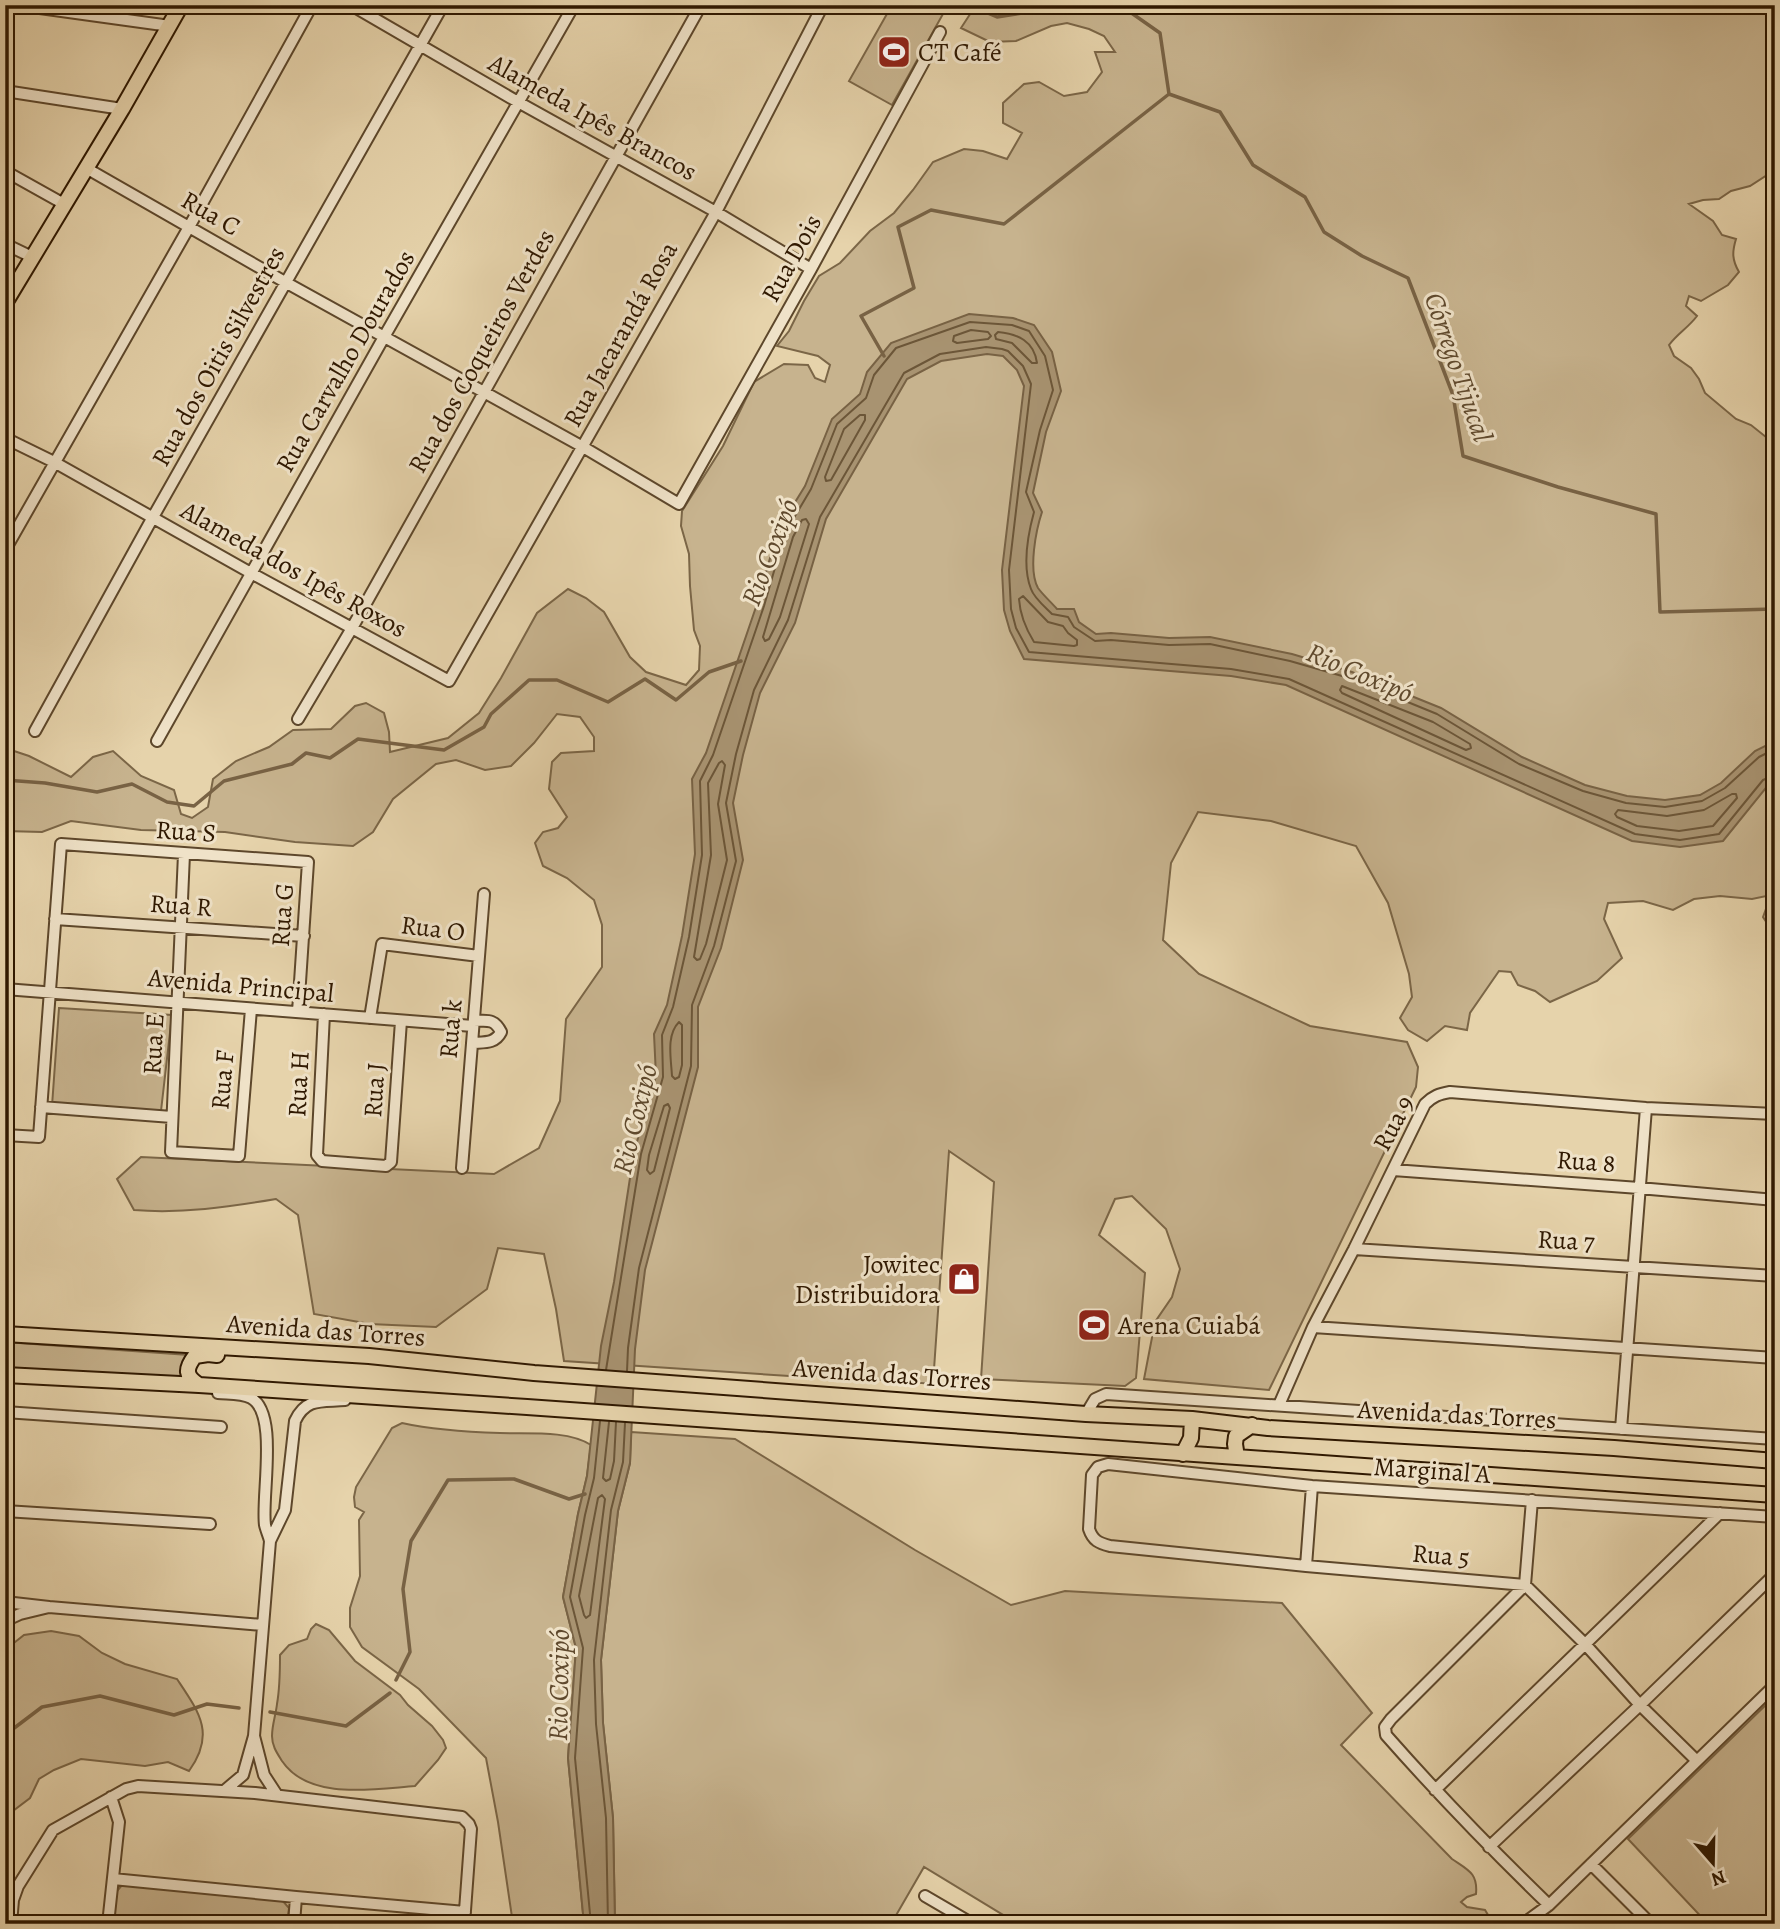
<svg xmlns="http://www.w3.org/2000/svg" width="1780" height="1929" font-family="Alegreya,serif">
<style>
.green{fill:#c7b38e;stroke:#7b6647;stroke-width:2}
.water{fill:#a89371;stroke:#786244;stroke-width:2}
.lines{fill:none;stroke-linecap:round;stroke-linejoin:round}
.shore{stroke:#6c5638;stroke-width:2}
.stream{stroke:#786244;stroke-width:3.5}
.minor-casing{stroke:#5d472b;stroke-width:14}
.major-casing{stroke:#2f1800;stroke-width:18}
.minor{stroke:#efe2c8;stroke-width:10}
.major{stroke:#e6d3ab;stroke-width:14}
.labels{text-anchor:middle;stroke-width:6;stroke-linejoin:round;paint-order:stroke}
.poi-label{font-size:26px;fill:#2f1800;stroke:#efe2c8;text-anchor:start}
.street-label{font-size:26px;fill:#2f1800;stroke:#efe2c8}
.water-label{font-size:28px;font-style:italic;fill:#5f492d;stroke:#efe2c8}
</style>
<rect width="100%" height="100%" fill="#e6d3ab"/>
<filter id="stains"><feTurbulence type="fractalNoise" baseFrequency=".00286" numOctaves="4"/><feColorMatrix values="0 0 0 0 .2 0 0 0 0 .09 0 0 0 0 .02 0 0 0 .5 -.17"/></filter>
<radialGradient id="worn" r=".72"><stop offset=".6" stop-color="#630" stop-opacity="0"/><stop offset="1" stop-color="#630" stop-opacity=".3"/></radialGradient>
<!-- green -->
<path class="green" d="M892,5h56l-56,100 -43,-24z
M976,5h795l4,7v152l-8,11 -17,11 -19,5 -12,8 -16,1 -14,4 24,17 9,14 14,4c-4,13 -4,21 3,33l-11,13 -27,16 -12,-5 -3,10 11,10c-9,12 -19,17 -28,29l5,11 17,12 8,11 6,14 31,26 15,6 15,12 4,13 5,1v484l-12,-18 8,-22 -19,4 -32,-3 -26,3 -21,11 -30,-9 -35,2 -4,16 18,39 -25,23 -47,21 -15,-11 -17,-6 -7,-13 -12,-1 -29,42 -3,17 -22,-4 -18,15 -19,-11 -8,-12 12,-21 -3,-23 -21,-71 -32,-57 -85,-25 -73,-9 -27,51 -8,77 36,34 111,52 97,16 11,25 -2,20 -147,303 -125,-11 11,-57 17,-25 8,-28 -14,-40 -34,-33 -17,3 -16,36 46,38 -9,105 -11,8 -144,-7 13,-197 -45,-31 -16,233 -112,-9 -16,2 -241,-16 -8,-52 -12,-55 -46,-6 -11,41 -51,38 -66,-3 -56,-10 -16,-99 -22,-16c-47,8 -95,15 -142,11l-17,-31 24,-22 353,17 45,-26 21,-47 6,-82 36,-52v-42l-8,-25 -27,-22 -24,-12 -8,-23 8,-11 15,-4 9,-11 -18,-28 3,-27 9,-9 33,-2v-14l-14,-20 -23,-3 -23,29 -23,23 -26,4 -29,-10 -20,4 -43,35 -20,33 -20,14 -58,-4 -70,-10 -84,-2 -70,-9 -29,11 -37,-1v-129l3,47 21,7 42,21 22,-20 20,-6 28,25 33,14 7,24 11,4 16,-11 5,-28 23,-18 33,-14 24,-17 38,-1 24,-23 11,-3 18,10 5,19 1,20 58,-14 31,-25 22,-35 36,-65 31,-24 18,9 18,14 26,45 16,15 40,13 13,-15 1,-24 -6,-16 -4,-44 -1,-32 -8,-28 1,-15 41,-65 31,-64 30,-18 24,1 7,13 10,4 5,-17 -12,-9 -41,-10 12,-15 15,-30 15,-25 21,-13 30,-32 24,-18 19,-23 20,-28 31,-13 19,2 24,8 15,-26 -19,-10v-20l21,-19 15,-2 25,14 23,-4 15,-20 -7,-20h20l-11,-16 -15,-7 -22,-6 -16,3 -35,15 -26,1 -29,-14z
M59,1008l113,7 -11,96 -109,-5z
M5,1342l184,13 -7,16 -1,8 -176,-11z
M402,1423c32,7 65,9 98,10 27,1 68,-3 91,12l-4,31 -9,38 -15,83 13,51 -8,110 16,166h-71l-15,-102 -12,-64 -67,-69 -57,-42 -12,-20v-19l10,-32 -1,-56 5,-8 -9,-5 -1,-10 2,-10 36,-59z
M631,1432l104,7 180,111 96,55 54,-14 217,12 90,110 -31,32 111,114c16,11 26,14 24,35l-9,3 -6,5 6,5 18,3 6,10 -1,4h-472l-94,-57 -33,57h-276l-2,-106 -10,-95 -2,-63 17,-149 12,-48z
M316,1624l13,6 26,31 45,34 8,10 24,21 11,14 3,8 -8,12 -23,26c-41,3 -106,15 -133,-25 -5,-8 -10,-15 -10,-25 0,-11 4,-22 5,-32 3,-17 3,-33 3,-49l9,-10 18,-6 4,-10z
M51,1631l28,5 23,17 23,11 52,15c22,33 39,55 12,92l-21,-9 -23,4 -64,-7 -27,11 -15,9 -9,19 -25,19v-167l19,-15z
M1775,1696v228h-67l-80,-85z
M122,1885l160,15 7,8 -2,16h-174l4,-33z"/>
<!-- water -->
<path class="water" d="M969,314l44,4 21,7 18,27 9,39 -15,41 -13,61 9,19c-6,18 -14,58 -4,76 5,7 13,14 19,21h17l5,13 17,12 15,-1 58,5 41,-1 82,17 60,18 89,36 81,49 63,28 42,11 38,4 35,-5 21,-12 34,-32 20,-10v40l-6,3 -46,57 -43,6 -48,-6 -346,-156 -55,-9 -207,-17 -14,-28 -6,-21 -2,-40 22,-184 -7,-16 -14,-14 -16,-2 -46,7 -34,18 -81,140 -31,104 -35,70 -17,62 -10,48 10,57 -22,88 -23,59v60l-53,203 -10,79 -5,114 -12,48 -17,149 2,63 10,95 2,106h-31l-16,-166 8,-110 -13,-51 15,-83 9,-38 14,-130 13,-64 20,-130 22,-76 -2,-42 13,-29 15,-69 13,-82 -3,-75 14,-26 51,-149 21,-74 27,-44 27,-67 28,-25 7,-22 24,-29z"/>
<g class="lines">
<!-- shore -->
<path class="shore" d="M971,330l17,2 3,4 -3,3 -31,4 -4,-2 1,-5z
M998,332c20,2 36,9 39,31h-5l-20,-20 -16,-4 -1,-4z
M860,415h5v5l-34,60 -5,1 -1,-4 19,-48z
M806,519l3,5 -29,93 -11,22 -4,2 -2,-4 30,-100 9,-17z
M1023,596l25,26 15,4 5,7 9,7v5l-3,1 -40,-4c-8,-13 -14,-27 -15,-43z
M1342,686l91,36 37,22 1,4 -5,2 -124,-57 -2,-3z
M722,761l3,4 -7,39 9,56 -21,84 -6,15 -3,1 -3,-3 17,-102 -3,-72 11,-20z
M1732,794h4l1,4 -24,28 -34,5 -42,-5 -20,-9 -2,-3 3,-4 49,6 37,-6z
M679,1022l3,3v40l-3,12 -4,2 -3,-3c-1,-18 -6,-41 7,-54z
M668,1104l2,4 -16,63 -4,3 -3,-4 2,-15 15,-49z
M606,1370l35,-216 22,-77 -1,-42 11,-28 16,-70 13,-82 -2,-74 13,-26 51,-149 21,-73 26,-44 26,-65 29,-26 8,-23 22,-27 74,-26 42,3 17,6 16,25 8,34 -13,40 -14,62 8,20c-6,22 -12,54 -3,77 3,9 14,18 21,25l16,3 6,10 21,14 16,-1 58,5 41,-1 80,17 59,17 88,36 82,50 64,27 43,12 39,4 37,-6 23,-13 34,-31 16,-8
M627,1371l1,-23 11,-80 52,-202 1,-61 22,-59 22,-85 -10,-58 10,-49 18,-64 34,-70 32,-103 84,-144 36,-19 46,-7 16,2 6,2 15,15 8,18 -22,186 2,39 5,19 13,24 202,17 58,10 346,155 45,6 39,-6 44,-54 12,-5
M609,1422l-6,56 3,3 4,-2 4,-18 2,-39
M602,1495l3,4 -15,116 -4,3 -2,-3 -5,-19 19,-98z
M591,1924l-16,-166 8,-110 -13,-51 15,-82 9,-37 6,-57
M608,1924l-2,-106 -10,-94 -2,-64 17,-150 12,-48 2,-39"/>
<!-- stream -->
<path class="stream" d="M969,5l28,12 76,-12
M1120,5l40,28 9,61 51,18 33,53 52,32 19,35 38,24 46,22 45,117 10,61 95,31 98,27 4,98 115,-3
M884,356l-23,-40 53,-28 -16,-61 33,-17 73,14 165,-130
M5,780l40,3 52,9 35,-8 35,18 27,4 30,-25 68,-17 14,-11 24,5 28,-19 86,11 40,-23 7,-13 38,-34h28l51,22 37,-23 31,21 33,-28 32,-11
M396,1680l14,-28 -7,-63 8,-48 37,-61 66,-1 55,20 16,-5
M270,1712l76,14 44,-33
M5,1735l37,-28 58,-11 74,19 33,-11 32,4"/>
<defs>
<path id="minor" d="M18,5l152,21
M351,5l167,97 198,110 95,57
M5,91l117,18
M86,168l199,114 298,165 96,57 132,-235 129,-237
M5,171l59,33
M5,244l27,13
M5,438l49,24 197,111 198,108 267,-469 107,-207
M5,550l184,-323 123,-222
M298,719l54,-91 349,-623
M35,731l118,-214 290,-512
M157,741l227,-404 190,-332
M184,854l-13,298 68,4 12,-147
M55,919l249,17
M5,989l468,37
M324,1014l-7,141 5,6 64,5 5,-4 10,-141
M370,1018l12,-74 97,12
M472,1043c12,-1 23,1 29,-11 -7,-14 -14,-11 -27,-11
M41,1107l131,10
M5,1135l34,2 22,-293 247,18 -10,150
M462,1168l22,-274
M1393,1170l246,18 136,12
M1354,1249l421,27
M1313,1327l462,31
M218,1393c10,1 24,0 33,5 28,15 10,99 14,127 1,5 4,11 5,16
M1279,1405l34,-78 41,-78 71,-145c8,-8 14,-10 25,-12l196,16 129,6
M5,1412l216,15
M1086,1414l9,-15 11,-5 669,45
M1621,1429l25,-321
M1532,1500l-7,85 -134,134 -6,8 1,8c52,59 106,115 163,170
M5,1511l205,13
M1306,1566l6,-80
M5,1602l44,5 -29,7 -13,6
M49,1607l214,18
M254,1736l16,-195 15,-31 10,-89c11,-24 28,-19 50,-21
M1696,1760l-56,-55 -55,-61 -60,-59 -219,-19 -196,-20c-11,-3 -17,-5 -21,-17l3,-54 6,-8 10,-3 204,22 463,31
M1435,1790l285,-277
M224,1791l19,-16 11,-39 10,39 13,20
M1489,1847l151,-142 135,-131
M1591,1864l60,60
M113,1879l183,18 169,15
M925,1896l48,28
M11,1924l2,-24 5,-14 35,-56 73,-41 12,-3 117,7 207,24 7,7 2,5 -7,95
M108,1924l11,-102 -8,-25
M294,1924l2,-27
M1523,1924l26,-19 226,-220"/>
<path id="major" d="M5,303l117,-194 59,-104
M5,1334l364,22 165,17 552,41 106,5 76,9 346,20 161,13
M5,1375l194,10 328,22 1248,88
M199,1385c-14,-9 -14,-16 -4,-29l13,-2 9,1
M1183,1454l8,-16 1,-19
M1237,1457l-2,-13 1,-8 16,-11"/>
</defs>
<!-- minor casing -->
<use href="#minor" class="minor-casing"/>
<!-- major casing -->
<use href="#major" class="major-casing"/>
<!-- minor -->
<use href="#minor" class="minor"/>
<!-- major -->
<use href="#major" class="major"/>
</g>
<!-- icons -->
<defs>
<symbol id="stadium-square" viewBox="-11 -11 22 22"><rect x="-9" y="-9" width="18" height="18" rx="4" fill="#8f2418" stroke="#efe2c8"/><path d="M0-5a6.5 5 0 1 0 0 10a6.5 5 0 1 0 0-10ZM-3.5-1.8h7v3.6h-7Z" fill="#fff"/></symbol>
<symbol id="shop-square" viewBox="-11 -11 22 22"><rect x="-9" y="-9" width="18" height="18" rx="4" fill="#8f2418" stroke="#efe2c8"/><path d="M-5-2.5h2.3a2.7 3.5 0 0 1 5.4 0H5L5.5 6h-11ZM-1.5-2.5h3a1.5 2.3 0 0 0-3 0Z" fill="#fff"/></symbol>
</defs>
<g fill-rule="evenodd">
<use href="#stadium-square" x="875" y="33" width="38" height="38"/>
<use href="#shop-square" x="945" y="1260" width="38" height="38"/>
<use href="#stadium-square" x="1075" y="1306" width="38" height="38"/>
</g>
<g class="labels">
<!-- poi labels -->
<g class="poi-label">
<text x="918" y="61">CT Café</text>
<text x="940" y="1273" text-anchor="end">Jowitec<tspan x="940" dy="30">Distribuidora</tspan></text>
<text x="1118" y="1334">Arena Cuiabá</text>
</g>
<!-- street labels -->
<g class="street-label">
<text transform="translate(593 117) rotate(29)" y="9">Alameda Ipês Brancos</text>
<text transform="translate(211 213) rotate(30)" y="9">Rua C</text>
<text transform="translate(791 258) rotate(-61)" y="9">Rua Dois</text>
<text transform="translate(620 334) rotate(-61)" y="9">Rua Jacarandá Rosa</text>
<text transform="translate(481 351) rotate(-61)" y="9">Rua dos Coqueiros Verdes</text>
<text transform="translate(218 356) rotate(-61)" y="9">Rua dos Oitis Silvestres</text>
<text transform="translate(345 361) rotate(-60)" y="9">Rua Carvalho Dourados</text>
<text transform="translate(294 569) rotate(29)" y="9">Alameda dos Ipês Roxos</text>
<text transform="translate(186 831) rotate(4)" y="9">Rua S</text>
<text transform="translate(181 905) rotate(4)" y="9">Rua R</text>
<text transform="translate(282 915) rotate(-86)" y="9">Rua G</text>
<text transform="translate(433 928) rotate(7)" y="9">Rua O</text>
<text transform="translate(241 985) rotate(5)" y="9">Avenida Principal</text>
<text transform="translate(450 1029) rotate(-85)" y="9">Rua k</text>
<text transform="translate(153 1044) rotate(-87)" y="9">Rua E</text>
<text transform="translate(222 1080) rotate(-85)" y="9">Rua F</text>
<text transform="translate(298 1084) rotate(-87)" y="9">Rua H</text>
<text transform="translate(374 1090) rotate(-86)" y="9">Rua J</text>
<text transform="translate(1393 1123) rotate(-62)" y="9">Rua 9</text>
<text transform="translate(1586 1161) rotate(4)" y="9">Rua 8</text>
<text transform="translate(1566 1240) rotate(3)" y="9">Rua 7</text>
<text transform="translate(326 1330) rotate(4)" y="9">Avenida das Torres</text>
<text transform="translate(892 1374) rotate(4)" y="9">Avenida das Torres</text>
<text transform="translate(1457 1414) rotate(3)" y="9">Avenida das Torres</text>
<text transform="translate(1432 1470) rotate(4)" y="9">Marginal A</text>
<text transform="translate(1441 1555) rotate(5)" y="9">Rua 5</text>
</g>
<!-- water labels -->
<g class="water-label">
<text transform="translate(1459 367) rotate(71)" y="10">Córrego Tijucal</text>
<text transform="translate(769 552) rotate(-69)" y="10">Rio Coxipó</text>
<text transform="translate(1360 672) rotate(23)" y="10">Rio Coxipó</text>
<text transform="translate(634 1119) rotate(-76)" y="10">Rio Coxipó</text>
<text transform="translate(558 1685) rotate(-89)" y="10">Rio Coxipó</text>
</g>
</g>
<!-- margin -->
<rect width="1780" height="1929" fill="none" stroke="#e6d3ab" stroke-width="28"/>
<rect x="7" y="7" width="1766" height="1915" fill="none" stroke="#2f1800" stroke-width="3.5"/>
<rect x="14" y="14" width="1752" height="1901" fill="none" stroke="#2f1800" stroke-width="2"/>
<!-- north arrow -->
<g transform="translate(1713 1863) rotate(160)" stroke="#efe2c8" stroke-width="5" paint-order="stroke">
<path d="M0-5L12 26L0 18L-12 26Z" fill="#2f1800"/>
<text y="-10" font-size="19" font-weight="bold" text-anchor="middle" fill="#2f1800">N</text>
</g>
<rect width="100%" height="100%" filter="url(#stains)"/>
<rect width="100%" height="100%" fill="url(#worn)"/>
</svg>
